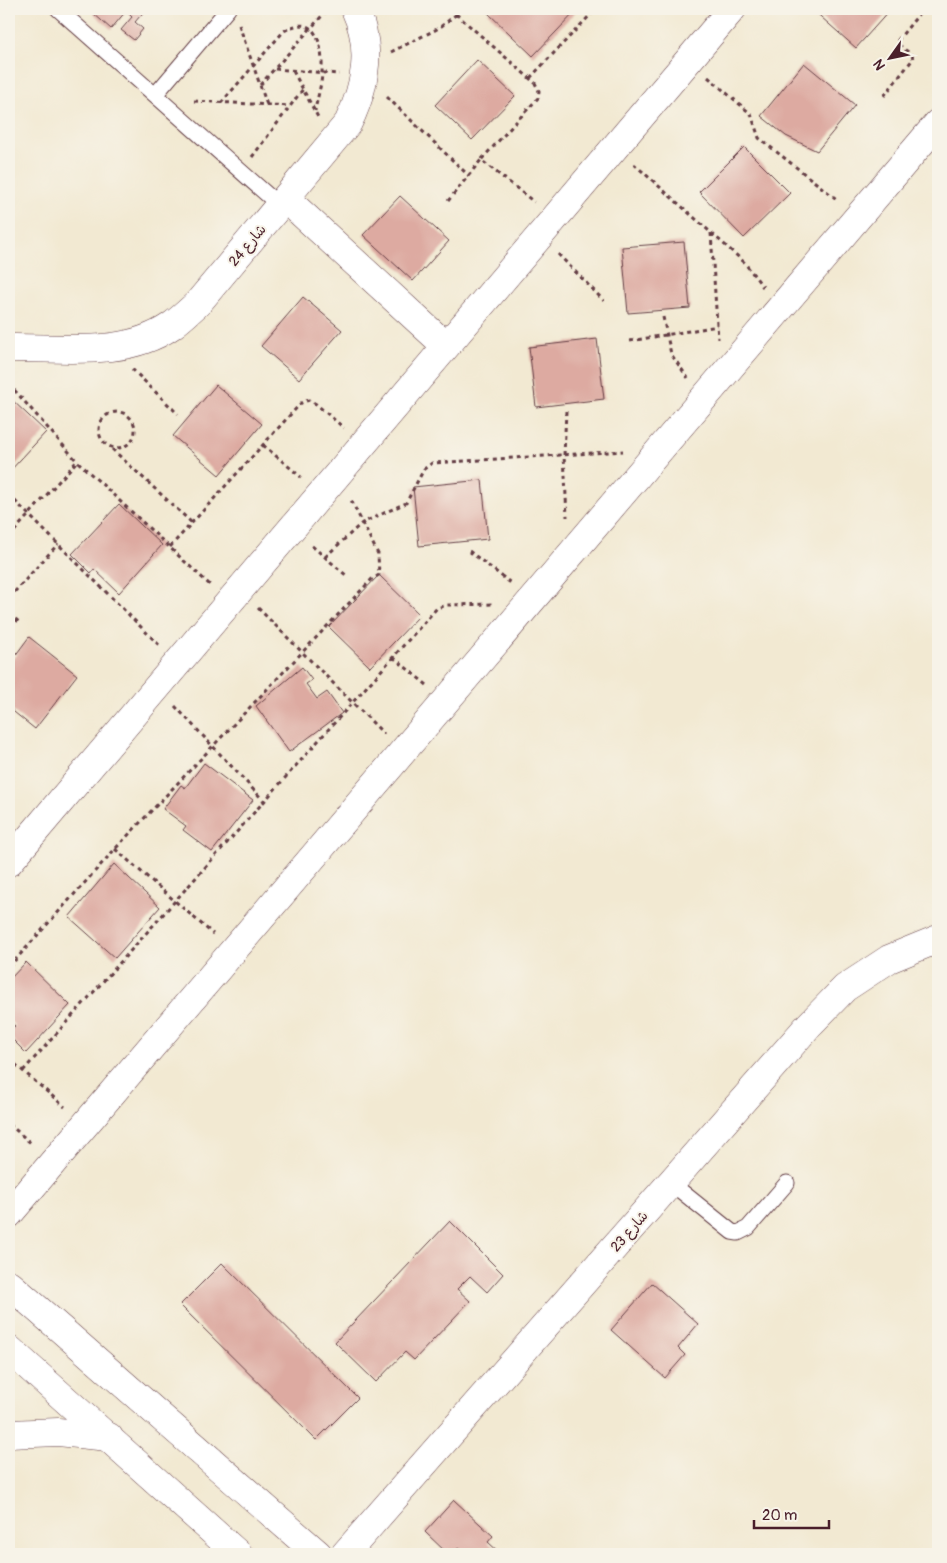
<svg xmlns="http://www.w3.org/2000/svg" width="947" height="1563" font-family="Pangolin,'Playpen Sans Arabic',sans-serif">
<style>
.building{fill:#ddaaa1}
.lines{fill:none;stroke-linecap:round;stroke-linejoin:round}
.service-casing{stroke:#633d44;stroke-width:17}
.minor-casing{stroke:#633d44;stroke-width:29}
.tertiary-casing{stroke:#633d44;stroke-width:29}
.path{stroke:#633d44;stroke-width:3;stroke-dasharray:4 4;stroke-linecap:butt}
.service{stroke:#fff;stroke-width:15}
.minor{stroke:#fff;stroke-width:28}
.tertiary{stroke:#fff;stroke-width:28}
.labels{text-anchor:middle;stroke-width:4;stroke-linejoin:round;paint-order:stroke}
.street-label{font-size:14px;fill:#4a1f2b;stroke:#f7f3e8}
</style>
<rect width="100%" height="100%" fill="#f7f3e8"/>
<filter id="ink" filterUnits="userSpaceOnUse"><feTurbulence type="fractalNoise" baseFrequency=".02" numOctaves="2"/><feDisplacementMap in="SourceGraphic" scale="10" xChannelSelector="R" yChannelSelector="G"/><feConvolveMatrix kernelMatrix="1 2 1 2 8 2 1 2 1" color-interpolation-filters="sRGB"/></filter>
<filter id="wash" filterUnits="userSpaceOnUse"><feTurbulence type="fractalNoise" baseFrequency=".0096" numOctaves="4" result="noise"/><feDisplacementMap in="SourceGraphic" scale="20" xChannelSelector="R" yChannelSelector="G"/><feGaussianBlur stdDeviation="1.12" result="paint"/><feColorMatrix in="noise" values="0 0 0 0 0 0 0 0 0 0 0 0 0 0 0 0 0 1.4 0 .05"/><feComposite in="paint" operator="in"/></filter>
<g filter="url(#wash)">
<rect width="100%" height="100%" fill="#f2e9d2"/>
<g id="blocks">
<!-- building -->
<path class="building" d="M97,9h49l-11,13 8,7 -9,11 -13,-10 11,-13 -6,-6 -15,18 -18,-16z
M492,9h86l-45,47 -45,-43z
M812,9h79l-35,39z
M477,60l38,36 -43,44 -37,-35z
M804,63l51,42 -38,46 -31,-15 -25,-20z
M744,147l46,46 -46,45 -45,-46z
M400,196l49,45 -36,40 -50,-46z
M684,242l6,66 -62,5 -6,-66z
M303,297l39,33 -43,49 -38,-33z
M597,339l7,60 -68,8 -7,-60z
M216,385l46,39 -43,51 -46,-39z
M11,399l35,33 -37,40v-70z
M482,480l6,59 -69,7 -6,-59z
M119,504l43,41 -43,48 -25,-24 -3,4 -19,-19z
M379,575l41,40 -50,52 -41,-40z
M29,637l48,38 -42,54 -26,-21v-44z
M302,667l10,13 -6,4 11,15 10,-7 15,21 -53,39 -33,-46z
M204,763l49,37 -41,52 -29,-22 3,-4 -23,-17 18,-24 4,3z
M114,864l46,43 -45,51 -46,-41z
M26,962l44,43 -44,48 -17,-17v-4l6,-6 -6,-6v-40z
M450,1221l53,53 -16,18 -17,-16 -13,13 13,12 -56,59 -9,-8 -29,30 -41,-40z
M222,1263l136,135 -42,42 -136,-135z
M652,1283l46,41 -20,24 7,7 -20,23 -54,-48z
M454,1500l39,36 -5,6 13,12h-36l-7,-6 -6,6h-4l-23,-22z"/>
</g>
</g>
<g filter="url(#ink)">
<use href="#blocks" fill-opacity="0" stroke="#633d44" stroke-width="1"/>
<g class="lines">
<defs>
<path id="service" d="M58,9l222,197
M155,95l73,-86
M671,1183l61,49 6,1 10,-5 39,-45"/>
<path id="minor" d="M286,199l160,147
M9,348c53,-1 116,10 162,-22 10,-7 18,-15 27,-23l150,-180c18,-37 25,-75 7,-114
M9,862l723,-853
M9,1214l929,-1091
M9,1434l49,-2 51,5
M345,1554l464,-529 36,-37 44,-29 49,-20"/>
<path id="tertiary" d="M9,1284l309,270
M9,1349l229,205"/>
</defs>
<!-- service casing -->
<use href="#service" class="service-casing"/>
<!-- minor casing -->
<use href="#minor" class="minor-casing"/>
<!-- tertiary casing -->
<use href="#tertiary" class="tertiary-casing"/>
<!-- path -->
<path class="path" d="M456,14l79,69 4,8 -1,7 -57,62
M239,25l28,80
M391,52l48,-24 24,-19
M275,69l64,5
M293,71l26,48
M708,77l43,37 8,24 80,63
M530,78l66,-69
M260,85l68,-76
M884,96l29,-37 -1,-4 -13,-10 -1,-5 25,-31
M387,97l82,79
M194,101l96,5
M221,103l63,-72c33,-20 39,16 38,41 0,12 -5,26 -7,39
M252,157l51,-68
M634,164l110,98 19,25
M448,201l33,-41 53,42
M711,233l7,106
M558,254l46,47
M663,317l8,37 17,24
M630,341l88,-15
M132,369l46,45
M9,384l68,77 133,124
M566,411l-2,44 3,62
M99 430a18 18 0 1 1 36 0a18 18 0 1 1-36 0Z
M263,445l38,32
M112,449l80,74
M9,495l150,150
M9,537l68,-76
M312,546l35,30
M170,547l131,-144 8,-3 7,4 28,24
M469,551l43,33
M325,557l37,-34 44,-20 18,-34 8,-6 191,-12
M9,598l49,-54
M258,608l126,126
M9,614l10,8
M393,657l34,28
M175,706l89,95
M115,849l98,85
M9,967l106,-118 257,-270 7,-4 -1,-21 -27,-54
M9,1059l56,48
M23,1071l414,-463 10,-3 47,-1
M9,1124l24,21"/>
<!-- service -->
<use href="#service" class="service"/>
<!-- minor -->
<use href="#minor" class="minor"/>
<!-- tertiary -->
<use href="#tertiary" class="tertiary"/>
</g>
</g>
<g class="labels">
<!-- street labels -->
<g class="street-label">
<text transform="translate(247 245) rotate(-50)" y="5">شارع 24</text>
<text transform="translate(629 1231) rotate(-49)" y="5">شارع 23</text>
</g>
</g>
<!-- margin -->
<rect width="947" height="1563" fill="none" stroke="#f7f3e8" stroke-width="30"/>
<!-- north arrow -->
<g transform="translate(890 58) rotate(237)" stroke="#f7f3e8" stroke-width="4" paint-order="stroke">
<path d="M0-4L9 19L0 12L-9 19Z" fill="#4a1f2b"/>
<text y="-8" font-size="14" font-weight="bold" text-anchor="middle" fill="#4a1f2b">N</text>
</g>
<!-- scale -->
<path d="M754 1520v8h75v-8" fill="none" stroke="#4a1f2b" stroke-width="2.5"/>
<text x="762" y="1520" font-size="15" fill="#4a1f2b" stroke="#f7f3e8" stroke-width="4" paint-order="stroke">20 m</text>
</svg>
